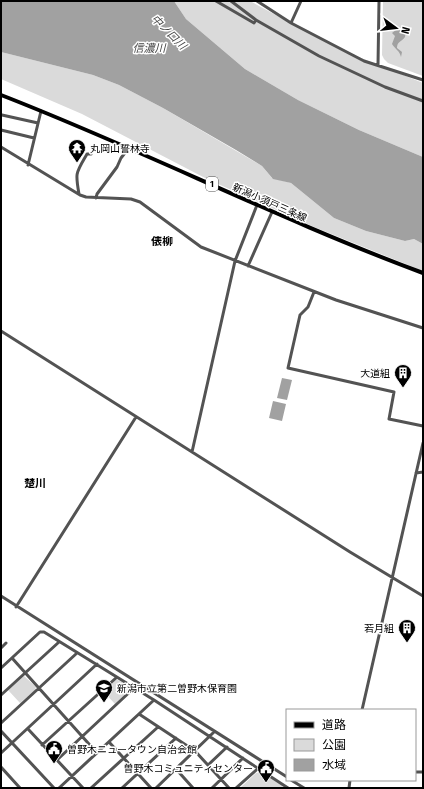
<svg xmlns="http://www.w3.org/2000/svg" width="424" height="789" font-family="'Fira Sans Condensed','Noto Sans JP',sans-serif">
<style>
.green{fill:#dadada}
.water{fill:#a1a1a1}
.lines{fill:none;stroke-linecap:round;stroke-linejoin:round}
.minor{stroke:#535353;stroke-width:3}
.major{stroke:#000;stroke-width:4}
.labels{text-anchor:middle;stroke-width:3;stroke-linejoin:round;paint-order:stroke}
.shield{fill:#fff;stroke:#4c4c4c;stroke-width:1}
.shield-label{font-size:9px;font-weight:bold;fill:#000}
.poi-label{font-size:10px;fill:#000;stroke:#fff;text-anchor:start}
.street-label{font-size:10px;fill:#000;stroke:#fff}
.water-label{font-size:11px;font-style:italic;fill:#424242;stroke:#fff}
.neighbourhood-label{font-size:11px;font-weight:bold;fill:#000;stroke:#fff}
</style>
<rect width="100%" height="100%" fill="#fff"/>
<!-- green -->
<path class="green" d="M174,1h76l89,48 84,34v74l-64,-27 -61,-30 -53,-31 -59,-50z
M383,1h40v75l-35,-13 -4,-4 -2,-4z
M1,52l92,23 26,10 44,23 99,58 10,12 19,5 43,35 32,13 39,10 9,-2 9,5v27l-109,-44 -107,-48 -125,-65 -81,-35z
M24,676l12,11 -1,3 -15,13 -12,-13z
M116,679l15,8v2l-16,15 -12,-13z
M262,772l21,14 -2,2h-41l16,-15z"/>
<!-- water -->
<path class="water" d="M1,1h173l12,18 59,50 53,31 61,30 64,27v87l-9,-5 -9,2 -39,-10 -32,-13 -43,-35 -18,-4 -11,-13 -26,-16 -73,-42 -44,-23 -26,-10 -92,-23z
M397,29h7l2,1 -1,7c-3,5 -8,4 -8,11l5,4 -1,5c-1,-6 -6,-8 -9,-13l3,-8 -3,-3z
M282,378l10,2 -5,20 -10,-2z
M273,401l13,3 -4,17 -13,-3z"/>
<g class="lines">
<!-- minor -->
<path class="minor" d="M216,1l38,22 2,-3
M231,1l25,19 63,36 66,31 38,14
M257,1l34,22 73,38 59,19
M291,23l10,-22
M378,65l1,-64
M2,115l36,8
M1,130l33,8
M1,147l79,48 6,2 45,2 9,3 61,45 135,53 87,28
M28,165l13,-54
M79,194c-4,-22 -3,-21 8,-40h4
M96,198l1,-4 20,-27 4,-9 7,-9
M248,266l24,-54
M314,292l-6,15 -8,8 -12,53 106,24 -5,27 34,7
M1,331l349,221 73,44
M192,452l43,-191 22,-56
M416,473l7,-1
M1,596l286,181
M16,607l120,-190
M1,648l5,-5
M12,658l85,95
M1,668l39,-36h4l110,68 134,88
M1,695l58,-53
M362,710l61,-267
M139,714l56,37 34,37
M1,723l76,-70
M28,729l55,59
M1,731l53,57
M109,742l42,46
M42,745l75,-68
M1,753l96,-89
M57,760l77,-72
M208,765l19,-18
M1,767l19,21
M176,769l17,19
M415,772h8
M291,780l13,8
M59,788l95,-88
M91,788l67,-61
M122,788l54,-50
M156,788l58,-56
M212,788l31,-30
M236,788l28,-25
M349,788l1,-8"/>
<!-- major -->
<path class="major" d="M1,95c142,55 279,125 422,178"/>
</g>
<!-- icons -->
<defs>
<symbol id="temple-pin" viewBox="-11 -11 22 30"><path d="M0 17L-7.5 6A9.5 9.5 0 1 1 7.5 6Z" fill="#000" stroke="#fff"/><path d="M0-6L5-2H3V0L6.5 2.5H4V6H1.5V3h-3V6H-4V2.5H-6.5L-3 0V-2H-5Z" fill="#fff"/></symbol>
<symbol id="building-pin" viewBox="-11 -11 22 30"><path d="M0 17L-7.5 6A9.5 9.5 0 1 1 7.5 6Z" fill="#000" stroke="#fff"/><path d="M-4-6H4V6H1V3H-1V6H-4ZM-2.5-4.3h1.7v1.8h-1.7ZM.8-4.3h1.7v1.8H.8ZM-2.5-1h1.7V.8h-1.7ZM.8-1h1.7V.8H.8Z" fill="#fff"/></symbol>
<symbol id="school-pin" viewBox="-11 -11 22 30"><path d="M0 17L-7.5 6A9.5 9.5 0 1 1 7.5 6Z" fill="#000" stroke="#fff"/><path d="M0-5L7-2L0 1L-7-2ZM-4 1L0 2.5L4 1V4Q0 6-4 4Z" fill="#fff"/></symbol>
<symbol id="civic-pin" viewBox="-11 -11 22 30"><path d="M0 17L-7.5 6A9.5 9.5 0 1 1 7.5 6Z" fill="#000" stroke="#fff"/><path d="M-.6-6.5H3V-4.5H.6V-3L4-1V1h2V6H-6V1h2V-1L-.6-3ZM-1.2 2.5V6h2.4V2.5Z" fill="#fff"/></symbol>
</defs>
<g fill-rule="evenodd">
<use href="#temple-pin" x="67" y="138" width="20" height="27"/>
<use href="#building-pin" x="393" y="363" width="20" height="27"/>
<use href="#building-pin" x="397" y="618" width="20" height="27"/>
<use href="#school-pin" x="94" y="678" width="20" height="27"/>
<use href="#civic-pin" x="44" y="739" width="20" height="27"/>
<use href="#civic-pin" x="256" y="758" width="20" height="27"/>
</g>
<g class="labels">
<!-- shield labels -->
<rect class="shield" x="206" y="177" width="12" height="14" rx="3"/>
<g class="shield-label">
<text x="212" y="187">1</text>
</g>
<!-- poi labels -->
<g class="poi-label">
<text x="90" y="152">丸岡山誓林寺</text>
<text x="390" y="377" text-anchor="end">大道組</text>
<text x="394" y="632" text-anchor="end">若月組</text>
<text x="117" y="692">新潟市立第二曽野木保育園</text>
<text x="67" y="753">曽野木ニュータウン自治会館</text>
<text x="253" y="772" text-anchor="end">曽野木コミュニティセンター</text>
</g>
<!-- street labels -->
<g class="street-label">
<text transform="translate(270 202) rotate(24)" y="4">新潟小須戸三条線</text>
</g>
<!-- water labels -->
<g class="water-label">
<text transform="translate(169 32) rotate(45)" y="4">中ノ口川</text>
<text x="149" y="52">信濃川</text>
</g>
<!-- neighbourhood labels -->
<g class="neighbourhood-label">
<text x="162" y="245">俵柳</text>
<text x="35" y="487">楚川</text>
</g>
</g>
<!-- border -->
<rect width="424" height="789" fill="none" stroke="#000000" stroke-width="4"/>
<!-- legend -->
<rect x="286" y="709" width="130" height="72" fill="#ffffff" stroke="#999999"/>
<rect x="294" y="722" width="20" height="6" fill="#000000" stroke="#999999"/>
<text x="322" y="729" font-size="12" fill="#000000">道路</text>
<rect x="294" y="739" width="20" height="12" fill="#dadada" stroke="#999999"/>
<text x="322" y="749" font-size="12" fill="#000000">公園</text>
<rect x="294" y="759" width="20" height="12" fill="#a1a1a1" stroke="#999999"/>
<text x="322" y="769" font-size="12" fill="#000000">水域</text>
<!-- north arrow -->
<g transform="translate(396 28) rotate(105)" stroke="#ffffff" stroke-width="3" paint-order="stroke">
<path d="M0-3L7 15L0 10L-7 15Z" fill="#000000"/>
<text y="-6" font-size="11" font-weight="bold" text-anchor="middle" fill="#000000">N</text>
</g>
</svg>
